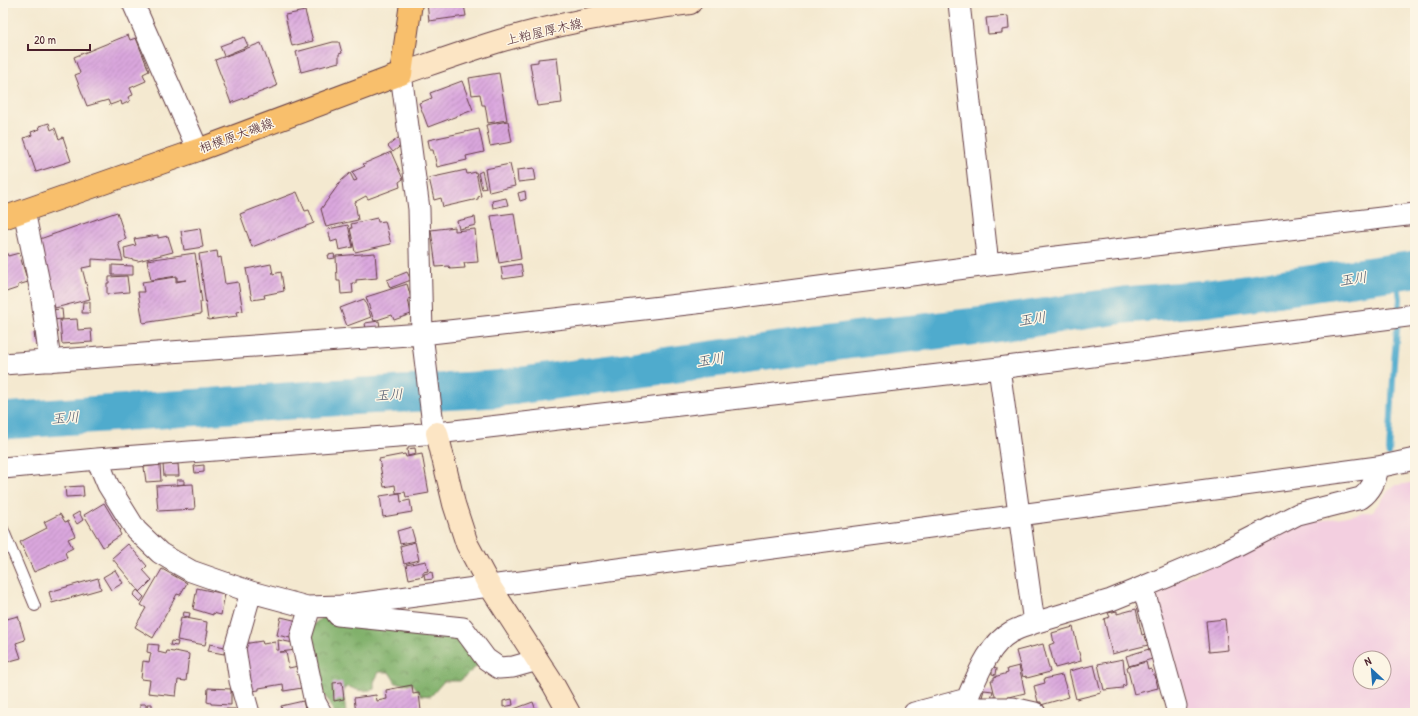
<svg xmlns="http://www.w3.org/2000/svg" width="1418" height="716" font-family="'Patrick Hand','Klee One',sans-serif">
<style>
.built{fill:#f3cfe0;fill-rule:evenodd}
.forest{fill:url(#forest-crowns);stroke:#65684a}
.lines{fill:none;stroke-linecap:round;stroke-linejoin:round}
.stream{stroke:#4fabcd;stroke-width:6}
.river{stroke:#4fabcd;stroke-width:37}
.building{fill:url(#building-hatch)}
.lane-casing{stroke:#643d44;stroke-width:12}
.street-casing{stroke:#643d44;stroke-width:23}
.secondary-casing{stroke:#643d44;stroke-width:24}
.primary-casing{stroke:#643d44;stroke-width:24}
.lane{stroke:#fff;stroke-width:10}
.street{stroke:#fff;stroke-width:21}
.secondary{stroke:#fce5c4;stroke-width:22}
.primary{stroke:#f8bf6c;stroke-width:22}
.labels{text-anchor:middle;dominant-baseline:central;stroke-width:3;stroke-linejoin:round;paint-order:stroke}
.street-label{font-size:13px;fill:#4a1f2b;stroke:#fcf5e5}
.water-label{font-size:14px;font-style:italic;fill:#4c576c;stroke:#fcf5e5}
</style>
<defs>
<pattern id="forest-crowns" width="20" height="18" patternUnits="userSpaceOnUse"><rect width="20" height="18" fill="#80b06a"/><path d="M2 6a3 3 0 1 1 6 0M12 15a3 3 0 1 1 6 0" fill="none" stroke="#6b8f57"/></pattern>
<pattern id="building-hatch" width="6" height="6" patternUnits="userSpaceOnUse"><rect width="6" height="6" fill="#daa7de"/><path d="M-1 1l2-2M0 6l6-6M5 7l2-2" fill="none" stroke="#b387b4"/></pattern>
</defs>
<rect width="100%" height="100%" fill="#fcf5e5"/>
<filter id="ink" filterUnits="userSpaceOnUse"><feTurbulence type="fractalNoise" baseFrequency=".025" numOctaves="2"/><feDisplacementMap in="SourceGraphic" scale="8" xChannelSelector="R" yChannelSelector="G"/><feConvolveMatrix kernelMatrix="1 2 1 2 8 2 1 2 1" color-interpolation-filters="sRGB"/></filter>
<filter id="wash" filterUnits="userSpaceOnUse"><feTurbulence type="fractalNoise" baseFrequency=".012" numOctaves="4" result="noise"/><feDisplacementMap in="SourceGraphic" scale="16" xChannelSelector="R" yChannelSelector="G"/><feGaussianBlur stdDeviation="0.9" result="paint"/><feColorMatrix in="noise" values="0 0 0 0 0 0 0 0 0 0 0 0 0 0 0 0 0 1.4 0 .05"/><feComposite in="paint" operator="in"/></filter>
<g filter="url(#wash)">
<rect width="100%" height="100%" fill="#f4e9d0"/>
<!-- built -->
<path class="built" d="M1415,482V713H1190L1155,591L1300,525L1373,511L1392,486ZM1360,658H1384V682H1360Z"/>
<!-- forest -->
<path class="forest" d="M328,614L434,617L479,657L477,666L460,681H444L431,696L421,695L413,684L396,683L389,672H379L374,682V689C365,692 357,691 348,686L343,690L346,713H333C333,701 322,696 318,686C313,677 311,639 310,627L320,619Z"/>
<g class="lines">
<!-- stream -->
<path class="stream" d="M1389,454L1394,361L1400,299L1396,272"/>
<!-- river -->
<path class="river" d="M3,421L345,397L495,389L853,340L987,325L1125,305L1209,298L1415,269"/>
</g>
<g id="blocks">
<!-- building -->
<path class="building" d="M427,3H461V5H464L466,16L429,21Z
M305,11L313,41L292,46L285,15Z
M1008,16L1009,29L1002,30V33L988,34L986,18Z
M128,35L130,40L136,38L149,71L143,74L146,81L130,88L133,95L128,97L130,101L122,105L121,101L110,105L108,100L87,106L75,75L80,73L74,57Z
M244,37L248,46L224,56L220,46Z
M333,42H339L342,53L339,54V62L301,72L296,52Z
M261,43L277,86L231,103L215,60Z
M557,57L562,103L537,106L530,63L538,62V59Z
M499,73L507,120L488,123L485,105H482L480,94L472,95L469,78Z
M462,81L473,110L428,127L419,103L432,98L430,93Z
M508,121L512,142L490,146L486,125Z
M49,123L51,130L55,128L59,139L63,137L71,161L36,172L24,138L32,135L31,132L40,129L39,126Z
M479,129L484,152L466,156L467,160L437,167L433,150H430L428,140Z
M398,138L403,144L393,152L388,146Z
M391,152L403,179L399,182L400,187L368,199L366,196L355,202L358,220L326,227L321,209L341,181L350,173L354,181L357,180L352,172L365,166L363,164Z
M510,164L515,186L489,192L485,169Z
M534,168L536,180L518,182L517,170Z
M466,170L467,174L476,172L481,196L478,197V199L443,207L441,198L434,200L429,178Z
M482,171L486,188L482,189L478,173Z
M525,191L526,199L520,201L518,193Z
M297,192L305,211L309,210L314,223L252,247L240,214Z
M506,198L508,205L493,208L492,201Z
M117,212L126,239L118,242L123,261L92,259V266L82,268L90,299L55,308L37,240Z
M514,213L521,259L499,263L491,216Z
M475,217L476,225L459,229L457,221Z
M377,218L378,222L385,221L391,244L355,252L350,228H352L351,224Z
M348,225L353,247L339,250L337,240L331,242L328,229Z
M455,227V231L475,229L478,262L464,263L465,268L450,269L449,266L436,267L431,230Z
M200,228L203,247L184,250L181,231Z
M158,235V238L168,236L173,252L138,261L125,258L124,248L136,245L134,239Z
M6,251L8,256L19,253L28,282L18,285V288L3,293V252Z
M217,251L218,258L221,257L225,284L238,282L243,311L236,312L237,316L208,320L199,254Z
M195,253L202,302H200L201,314L143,323L138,292H144L142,282L176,277V282L186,280L177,281V276L151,280L147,260Z
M375,253L377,278L356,280V283H352L353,293L341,294L340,281H337L336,256Z
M334,254L335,258L329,259L328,255Z
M271,264L273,274L281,272L284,291L264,295L265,298L252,300L246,269Z
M521,264L523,276L503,279L501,267Z
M112,265L133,266V275H112Z
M407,272L411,280L390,288L387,280Z
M127,276L129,292L107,294V283H109V277Z
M407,284L411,298L408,299L411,314L394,320L392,315L374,321L366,297Z
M364,299L371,317L347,326L340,308Z
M83,302H90V313H82Z
M62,309L63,319L52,320L51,310Z
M77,319L78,330L91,329L92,342L62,344L60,320Z
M379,321L380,327L366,329L365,323Z
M1411,329H1415V334H1412Z
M42,331L45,345L36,346L34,333Z
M415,448L416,454L408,456L407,449Z
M405,454L406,457L422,454L429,493L406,497L405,492L396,493L395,485L384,487L379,459Z
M178,464L179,476H164L163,465Z
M160,465L161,481L146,482L144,467Z
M204,465V472L195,473L194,466Z
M177,480H184V484L177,485Z
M193,484L195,509L158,511L156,486Z
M83,486L84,496L66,497L65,487Z
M400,493L401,502L410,500L412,512L383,517L380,496Z
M104,503L120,530L119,531L121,535L103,547L84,515Z
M79,512L83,520L77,524L72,516Z
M60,514L65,522L68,521L75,536L68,539L73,548L65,552L67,558L34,572L20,542L47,528L44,522Z
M411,527L415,541L400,544L397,531Z
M415,542L419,560L404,564L400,546Z
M128,544L147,566L143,570L152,580L140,592L112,558Z
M426,561L428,571L423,572V576L409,579L406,565Z
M162,569L187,583L180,595L177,594L153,638L135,627L146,608L141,605Z
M115,570L123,583L111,590L103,577Z
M432,572L433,579L425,580L424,574Z
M98,578L101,589L52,603L49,592Z
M197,588L225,594L221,615L213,613V615L193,609Z
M137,590L144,597L140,602L133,595Z
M1136,609L1142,635L1145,634L1148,645L1112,654L1104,619L1110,617L1108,613L1117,611V614Z
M184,612L190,613L189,617L183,616Z
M18,616L25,640L16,643L21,658L3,663V620Z
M181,617L207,622L206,631H208L205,645L177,640Z
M281,617L298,621L295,639L277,635Z
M1225,619L1228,650L1209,652L1206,621Z
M1073,627L1081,661L1055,668L1049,645L1054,643L1052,633Z
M278,640L294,643L296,650L280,652H286L289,668L298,666L302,688L284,691L283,684L259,688V690L251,691L243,644L262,641L263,644L275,642L276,650H279Z
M171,641L178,642L177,646L170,645Z
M148,644L159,645L158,652L166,654L167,651L174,652L175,651L189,654L186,681L178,680L176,696L148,693L150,680L141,679L143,661L149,662L151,653L147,652Z
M210,644L225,647L224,654L208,651Z
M1043,644L1050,672L1027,678L1026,676L1023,677L1016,651Z
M1149,649L1152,659L1129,666L1126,656Z
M1123,659L1126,685L1122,686L1123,688L1104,690L1098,664Z
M1146,662L1148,670L1151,669L1153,675H1155L1158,688L1134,694L1127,667Z
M1094,665L1101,693L1076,699L1069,671Z
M1019,666L1025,693L996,700L991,680H994V677L1008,673L1007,669Z
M992,667L997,668L996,675L992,674Z
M1062,675L1069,697L1041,705V702H1038L1034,686L1045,683L1044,679Z
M342,682L344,699L334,701L333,683Z
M412,685L413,694L419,693L421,711H415V713H356L354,698L376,695L377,701L387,699L386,690Z
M208,688L231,689V705L211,704V703L207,702Z
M984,690L993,691L991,699L982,697Z
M512,699L513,705L503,707V701Z
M303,701L306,713H283L281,706Z
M533,702L537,713H516L514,709Z
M140,704H146V710H140Z
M147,704H152V709L148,710Z
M223,709H235V713H216V710L223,711Z"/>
</g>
</g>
<g filter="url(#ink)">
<use href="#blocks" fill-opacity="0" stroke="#643d44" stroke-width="1"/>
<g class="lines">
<defs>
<path id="lane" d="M3,529L35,606"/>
<path id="street" d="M133,3L198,150
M959,3L988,265
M401,74L419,209L422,334L434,433
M24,211L41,292L50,361
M3,364L422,334L696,303L988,265L1415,214
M999,368L1034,623C1026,626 1018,628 1011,632C988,645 977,677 967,699L975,708H1013L1035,713
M97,459L108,485L136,530L160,553L175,562L191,571L251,592L307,607L341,606L1378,467L1415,459
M3,468L97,459L437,433L999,368L1415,315
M1143,587L1176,706
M310,607L301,637L315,702L321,713
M336,612L338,615L463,628L486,659L499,668L513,667L538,660
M1034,623L1111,600L1143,587L1216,556L1298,514L1361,498C1371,491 1376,480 1378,467
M249,713L240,681L235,648L251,592
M914,713L967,699"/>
<path id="secondary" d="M401,74C433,63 464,52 496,42C559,23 625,11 690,3
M437,433L454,504L467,544L489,585L553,684L569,713"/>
<path id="primary" d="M3,218L198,150L401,74L411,3"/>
</defs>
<!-- lane casing -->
<use href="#lane" class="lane-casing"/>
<!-- street casing -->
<use href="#street" class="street-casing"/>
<!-- secondary casing -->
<use href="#secondary" class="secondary-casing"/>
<!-- primary casing -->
<use href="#primary" class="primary-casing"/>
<!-- lane -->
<use href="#lane" class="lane"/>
<!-- street -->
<use href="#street" class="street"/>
<!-- secondary -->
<use href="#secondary" class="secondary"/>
<!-- primary -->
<use href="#primary" class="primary"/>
</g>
</g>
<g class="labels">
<!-- street labels -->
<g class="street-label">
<text transform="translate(544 31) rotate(-13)">上粕屋厚木線</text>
<text transform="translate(236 135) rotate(-20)">相模原大磯線</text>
</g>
<!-- water labels -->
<g class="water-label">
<text transform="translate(1353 278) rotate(-8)">玉川</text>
<text transform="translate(1032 318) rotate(-8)">玉川</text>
<text transform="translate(710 359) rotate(-8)">玉川</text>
<text transform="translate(389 394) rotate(-3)">玉川</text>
<text transform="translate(65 417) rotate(-4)">玉川</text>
</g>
</g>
<!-- margin -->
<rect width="1418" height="716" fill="none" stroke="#fcf5e5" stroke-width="16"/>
<!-- north arrow -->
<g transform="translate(1372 670) rotate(334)"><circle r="19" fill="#fcf5e5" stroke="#b59f9b"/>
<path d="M0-3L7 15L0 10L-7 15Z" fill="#1f6fb2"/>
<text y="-6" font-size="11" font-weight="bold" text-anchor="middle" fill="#4a1f2b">N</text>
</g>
<!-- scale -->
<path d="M28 44v6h62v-6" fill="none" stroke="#4a1f2b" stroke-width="2"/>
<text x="34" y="44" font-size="12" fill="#4a1f2b" stroke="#fcf5e5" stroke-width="3" paint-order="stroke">20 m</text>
</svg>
